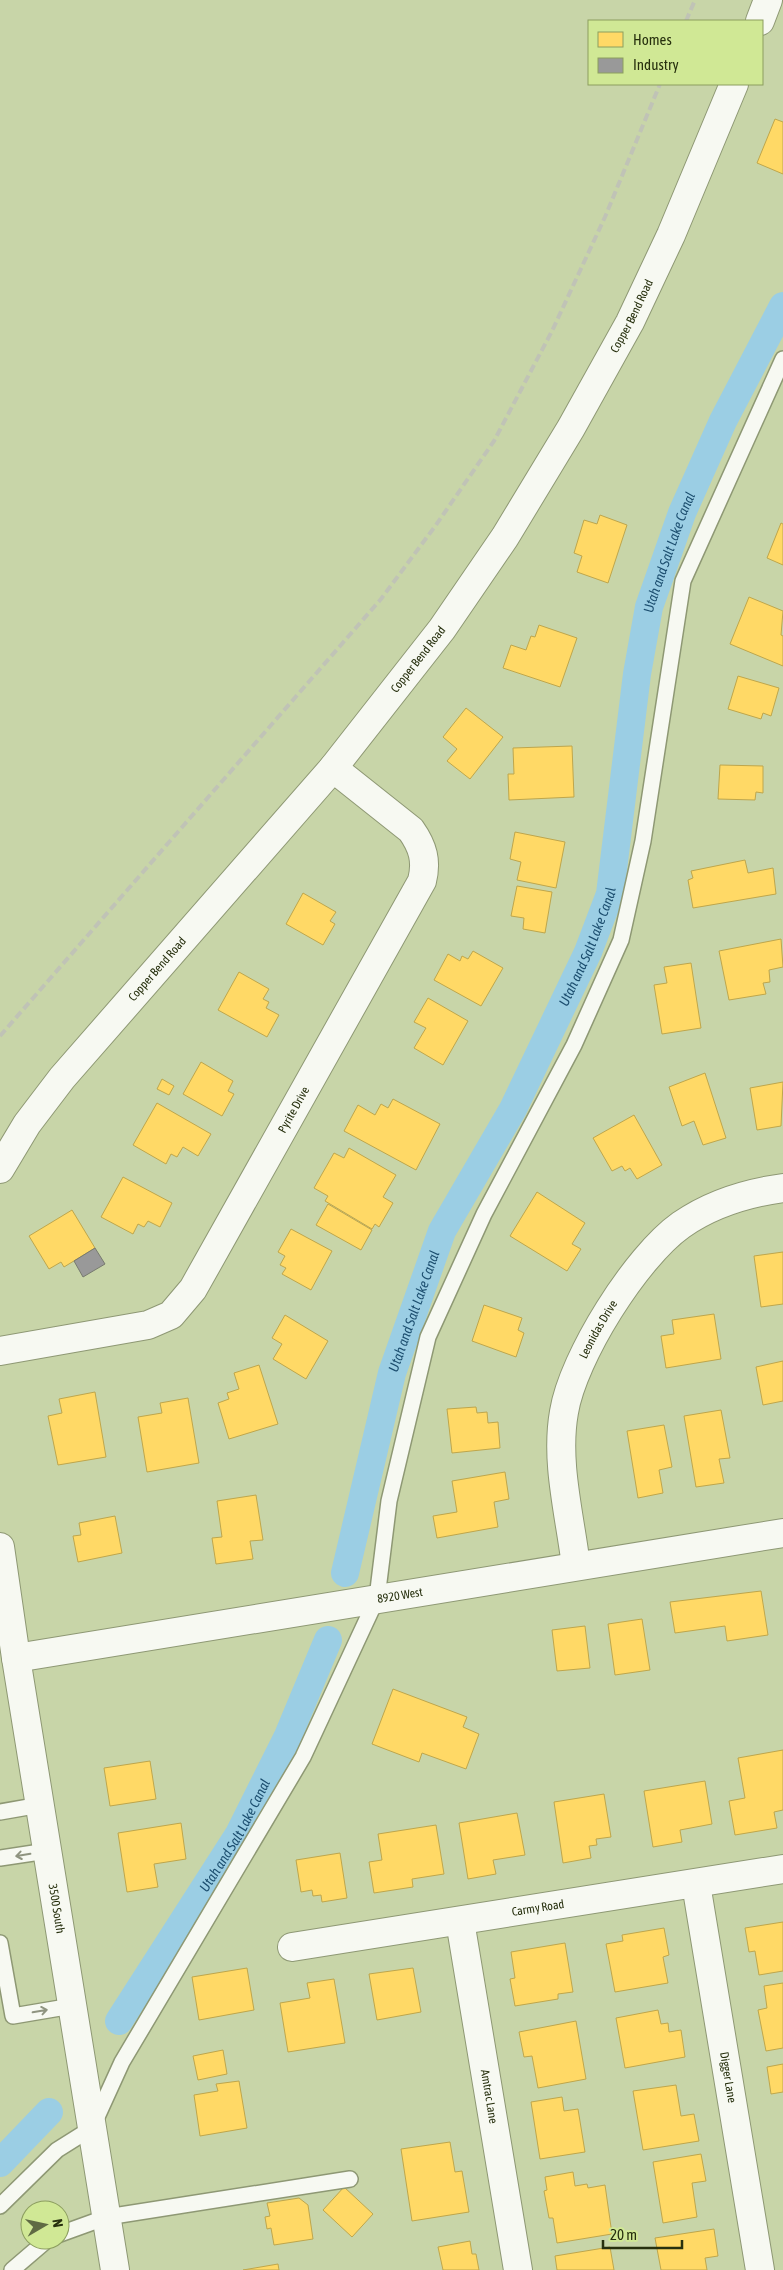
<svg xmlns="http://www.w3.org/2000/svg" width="783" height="2270" font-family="'Asap Condensed',sans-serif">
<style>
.homes{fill:#ffd966;stroke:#bea64c}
.industry{fill:#999;stroke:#777a6f}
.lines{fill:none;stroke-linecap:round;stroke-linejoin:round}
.canal{stroke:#9bcee4;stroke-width:28}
.service-casing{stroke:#8e9874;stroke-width:18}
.minor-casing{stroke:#8e9874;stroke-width:30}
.tertiary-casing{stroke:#8e9874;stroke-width:30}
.service{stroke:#f7f9f2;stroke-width:15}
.minor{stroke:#f7f9f2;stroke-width:28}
.tertiary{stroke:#f7f9f2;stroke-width:28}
.rail{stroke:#c0c3b6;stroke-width:4;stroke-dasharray:8 4;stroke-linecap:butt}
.oneway{stroke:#8f9480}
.labels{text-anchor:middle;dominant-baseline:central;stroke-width:5;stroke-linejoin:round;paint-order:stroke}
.street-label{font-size:12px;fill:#27300e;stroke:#d0e895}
.water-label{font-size:14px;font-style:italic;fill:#1c4e6f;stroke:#d0e895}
</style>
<rect width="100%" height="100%" fill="#c8d5a8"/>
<!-- homes -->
<path class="homes" d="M775,119L783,122V174L757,163Z
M600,515L627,525L608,583L577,572L582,556L574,553L584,520L597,524Z
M781,523L783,524V565L767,558Z
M749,597L783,611L781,635L783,636V666L730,644Z
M539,625L577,638L560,687L503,668L511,645L526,650L531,636L535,637Z
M738,676L779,688L771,716L763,713L761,719L728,709Z
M466,708L503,737L470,779L447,761L457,749L443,737Z
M572,746L574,797L509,800L508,774H514L513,748Z
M720,765L763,766V793L756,792L755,800L718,799Z
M515,832L565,842L556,888L517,880L521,862L510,859Z
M745,860L748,873L773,868L776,894L693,908L688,880L693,878L691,871Z
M517,886L552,892L545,933L523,929L524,918L511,916Z
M303,893L336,912L330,921L335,924L323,945L286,924Z
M781,939L783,967L769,970L770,982L763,983L766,994L729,1000L719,951Z
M473,951L503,968L481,1006L434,980L448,954L460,961L462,956L468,959Z
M691,963L701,1028L662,1034L654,985L667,983L664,967Z
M239,972L269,989L263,999L269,1002L266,1008L279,1015L267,1037L218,1010Z
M428,998L468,1021L443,1065L414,1048L426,1028L414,1022Z
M201,1062L233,1081L228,1091L234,1094L222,1116L183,1094Z
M705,1073L726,1138L703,1145L694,1121L682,1126L669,1087Z
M162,1079L174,1086L169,1095L157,1089Z
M783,1082L781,1126L757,1130L750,1088Z
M393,1099L440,1124L416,1170L344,1131L358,1105L375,1115L381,1104L388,1108Z
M157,1103L211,1134L198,1156L183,1147L177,1157L171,1154L166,1164L133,1145Z
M634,1115L662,1165L637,1179L630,1168L625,1171L622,1166L612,1171L593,1138Z
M349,1148L396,1175L383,1197L393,1203L379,1227L375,1224L372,1229L325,1201L328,1196L314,1188L334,1153L344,1158Z
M123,1177L172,1203L160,1227L148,1221L144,1227L138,1224L133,1234L101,1217Z
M537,1192L585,1223L572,1244L581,1249L567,1271L510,1236Z
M328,1204L372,1230L361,1250L316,1225Z
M72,1210L95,1248L64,1267L61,1262L49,1269L29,1236Z
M291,1229L332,1251L311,1290L282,1274L286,1268L280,1265L285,1256L278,1252Z
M783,1252V1304L761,1307L754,1256Z
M484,1305L522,1318L518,1330L524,1333L516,1357L472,1341Z
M714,1314L721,1359L666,1368L661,1336L674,1334L672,1320Z
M285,1315L328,1341L306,1379L273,1359L282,1344L272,1338Z
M783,1361V1401L763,1405L756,1367Z
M259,1365L278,1424L229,1439L218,1403L229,1399L227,1393L239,1389L234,1373Z
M95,1392L106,1457L58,1465L48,1416L62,1413L59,1399Z
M188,1398L199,1463L147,1472L138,1417L162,1413L160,1403Z
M476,1407L477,1413L487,1412L488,1423L498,1422L500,1448L452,1453L447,1409Z
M721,1410L730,1458L719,1459L724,1483L696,1487L684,1416Z
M664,1425L672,1467L659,1470L663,1493L638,1498L627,1431Z
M505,1472L509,1499L494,1502L498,1527L437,1538L433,1516L457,1512L452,1481Z
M256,1495L263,1540L250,1541L253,1559L216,1564L212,1538L222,1537L217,1501Z
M115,1516L122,1553L78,1562L73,1536L81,1535L79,1523Z
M761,1591L768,1635L727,1641L725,1626L675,1633L670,1602Z
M642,1619L650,1670L615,1675L608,1624Z
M585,1626L590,1668L557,1671L552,1630Z
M393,1689L467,1717L463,1727L479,1734L466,1769L422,1753L419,1762L372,1744Z
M783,1750V1810L774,1812L777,1828L735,1835L729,1801L745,1798L738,1758Z
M150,1761L156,1799L110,1806L104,1768Z
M705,1781L712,1824L680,1830L682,1842L653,1847L644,1791Z
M604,1794L611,1837L596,1839L597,1845L589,1846L591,1858L563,1863L554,1802Z
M517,1813L525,1855L493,1860L496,1874L468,1879L459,1823Z
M181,1823L186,1859L154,1864L158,1887L127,1892L118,1833Z
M436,1825L444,1874L412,1879L413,1887L374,1893L369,1862L382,1860L378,1834Z
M340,1853L347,1898L322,1902L321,1895L313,1896L312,1890L301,1892L296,1860Z
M783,1922V1971L759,1975L755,1951L749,1952L745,1928Z
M664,1928L669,1955L663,1957L668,1983L615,1992L606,1944L623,1941L622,1935Z
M565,1943L573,1992L558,1994V1999L515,2006L510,1979L515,1978L511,1952Z
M247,1968L254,2010L199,2020L192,1977Z
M413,1968L421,2012L377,2020L369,1974Z
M334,1979L345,2043L288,2052L280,2003L310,1998L307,1983Z
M783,1983V2048L766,2051L758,2010L767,2008L764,1986Z
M658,2010L661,2024L668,2023L669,2032L681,2030L685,2057L625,2068L616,2018Z
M576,2021L586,2079L538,2088L532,2056L524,2057L519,2032Z
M223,2050L227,2074L198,2080L193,2056Z
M783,2064V2092L771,2094L767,2067Z
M239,2081L247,2128L200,2136L194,2095L218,2091L216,2084Z
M676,2085L681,2116L694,2114L699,2141L643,2150L633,2091Z
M562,2097L564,2111L578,2109L585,2152L540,2159L531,2102Z
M450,2142L455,2172L462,2171L469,2212L412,2221L401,2149Z
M701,2154L706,2181L692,2183L697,2217L663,2223L653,2162Z
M573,2172L575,2186L587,2184L588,2188L605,2185L612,2234L557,2243L553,2218H549L544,2191L547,2190L545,2177Z
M344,2187L373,2214L352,2237L323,2210Z
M299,2198L308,2205L313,2239L274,2245L271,2228L267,2229L265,2217L270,2216L267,2203Z
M714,2229L718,2256L705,2258L707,2270H661L655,2238Z
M470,2241L472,2254H476L479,2270H443L438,2247Z
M610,2247L614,2270H557L555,2256Z
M278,2264L279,2270H243Z"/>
<!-- industry -->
<path class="industry" d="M95,1248L105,1264L83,1277L74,1261Z"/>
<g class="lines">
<!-- canal -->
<g class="canal">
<path id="s1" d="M345,1573L392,1373L442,1231L513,1109L588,952L610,894L637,674L649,607L682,513L723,421L783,306"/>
<path id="s2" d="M119,2021L239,1834L288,1736L328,1640"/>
<path d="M0,2163L49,2112"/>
</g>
<defs>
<path id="service" d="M0,1812L40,1805
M0,1858L47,1851
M0,1943L13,2016L72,2006
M0,2206L57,2150L92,2128L122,2062L303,1757L377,1598L389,1501L428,1337L484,1214L574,1045L621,940L643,841L683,581L783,359
M60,2234L107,2217L350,2179
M12,2270L47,2240"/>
<g id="minor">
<path id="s3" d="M0,1351L148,1325L171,1315L193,1289L422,881C427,861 423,847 411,830L333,768"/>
<path id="s4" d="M576,1566C570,1516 555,1462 564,1412C573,1357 636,1257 681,1225C711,1204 747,1193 783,1188"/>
<path id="s5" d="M16,1658L783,1533"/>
<path id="s6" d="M696,1884L760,2270"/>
<path id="s7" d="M460,1921L518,2270"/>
<path id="s8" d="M292,1947L783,1869"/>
</g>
<g id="tertiary">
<path d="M760,21L768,0"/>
<path id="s9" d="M0,1169L27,1124L62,1078L333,768L442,629L505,537L571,428L630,322L671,235L734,84"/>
<path id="s10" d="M0,1547L16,1658L115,2270"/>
</g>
</defs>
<!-- service casing -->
<use href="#service" class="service-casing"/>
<!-- minor casing -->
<use href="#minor" class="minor-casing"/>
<!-- tertiary casing -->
<use href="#tertiary" class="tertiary-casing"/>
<!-- service -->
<use href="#service" class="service"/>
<!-- minor -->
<use href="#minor" class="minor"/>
<!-- tertiary -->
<use href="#tertiary" class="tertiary"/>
<!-- rail -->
<path class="rail" d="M686,21L695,0
M0,1036L381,599L436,525L494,441L552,331L605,217L660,84"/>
</g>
<!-- one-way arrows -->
<defs><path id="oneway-shaft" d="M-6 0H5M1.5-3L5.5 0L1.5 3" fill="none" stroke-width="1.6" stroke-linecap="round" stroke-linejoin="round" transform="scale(1.25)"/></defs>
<g class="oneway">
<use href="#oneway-shaft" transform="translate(23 1855) rotate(171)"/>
<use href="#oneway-shaft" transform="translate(40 2011) rotate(-10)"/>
</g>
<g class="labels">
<!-- street labels -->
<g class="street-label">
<text stroke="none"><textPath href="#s9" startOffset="1065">Copper Bend Road</textPath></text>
<text stroke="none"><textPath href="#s9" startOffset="660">Copper Bend Road</textPath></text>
<text stroke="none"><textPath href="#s9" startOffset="255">Copper Bend Road</textPath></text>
<text stroke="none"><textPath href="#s3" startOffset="415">Pyrite Drive</textPath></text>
<text stroke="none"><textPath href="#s4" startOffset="245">Leonidas Drive</textPath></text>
<text stroke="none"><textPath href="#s5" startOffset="389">8920 West</textPath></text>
<text stroke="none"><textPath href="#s10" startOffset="366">3500 South</textPath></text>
<text stroke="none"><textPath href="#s8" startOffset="249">Carmy Road</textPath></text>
<text stroke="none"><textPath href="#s6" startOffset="196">Digger Lane</textPath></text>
<text stroke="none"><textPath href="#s7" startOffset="178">Amtrac Lane</textPath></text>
</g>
<!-- water labels -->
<g class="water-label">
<text stroke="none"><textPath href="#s1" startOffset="1081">Utah and Salt Lake Canal</textPath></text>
<text stroke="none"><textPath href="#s1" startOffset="676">Utah and Salt Lake Canal</textPath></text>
<text stroke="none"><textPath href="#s1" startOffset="271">Utah and Salt Lake Canal</textPath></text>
<text stroke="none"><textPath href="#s2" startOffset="219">Utah and Salt Lake Canal</textPath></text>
</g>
</g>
<!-- legend -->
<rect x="588" y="20" width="175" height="65" fill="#d0e895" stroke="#8c9e5f"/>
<rect x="598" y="32" width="25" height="15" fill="#ffd966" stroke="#8c9e5f"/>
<text x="633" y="45" font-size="15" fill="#27300e">Homes</text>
<rect x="598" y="58" width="25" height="15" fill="#999999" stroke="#8c9e5f"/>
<text x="633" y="70" font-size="15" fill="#27300e">Industry</text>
<!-- north arrow -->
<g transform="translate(45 2225) rotate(81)"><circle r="24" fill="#d0e895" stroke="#8c9e5f"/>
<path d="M0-4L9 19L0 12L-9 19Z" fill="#5f6a44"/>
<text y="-8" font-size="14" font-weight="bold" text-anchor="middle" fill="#27300e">N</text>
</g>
<!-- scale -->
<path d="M603 2240v8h79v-8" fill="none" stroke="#27300e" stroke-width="2.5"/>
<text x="610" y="2240" font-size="15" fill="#27300e" stroke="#d0e895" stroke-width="4" paint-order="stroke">20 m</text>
</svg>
